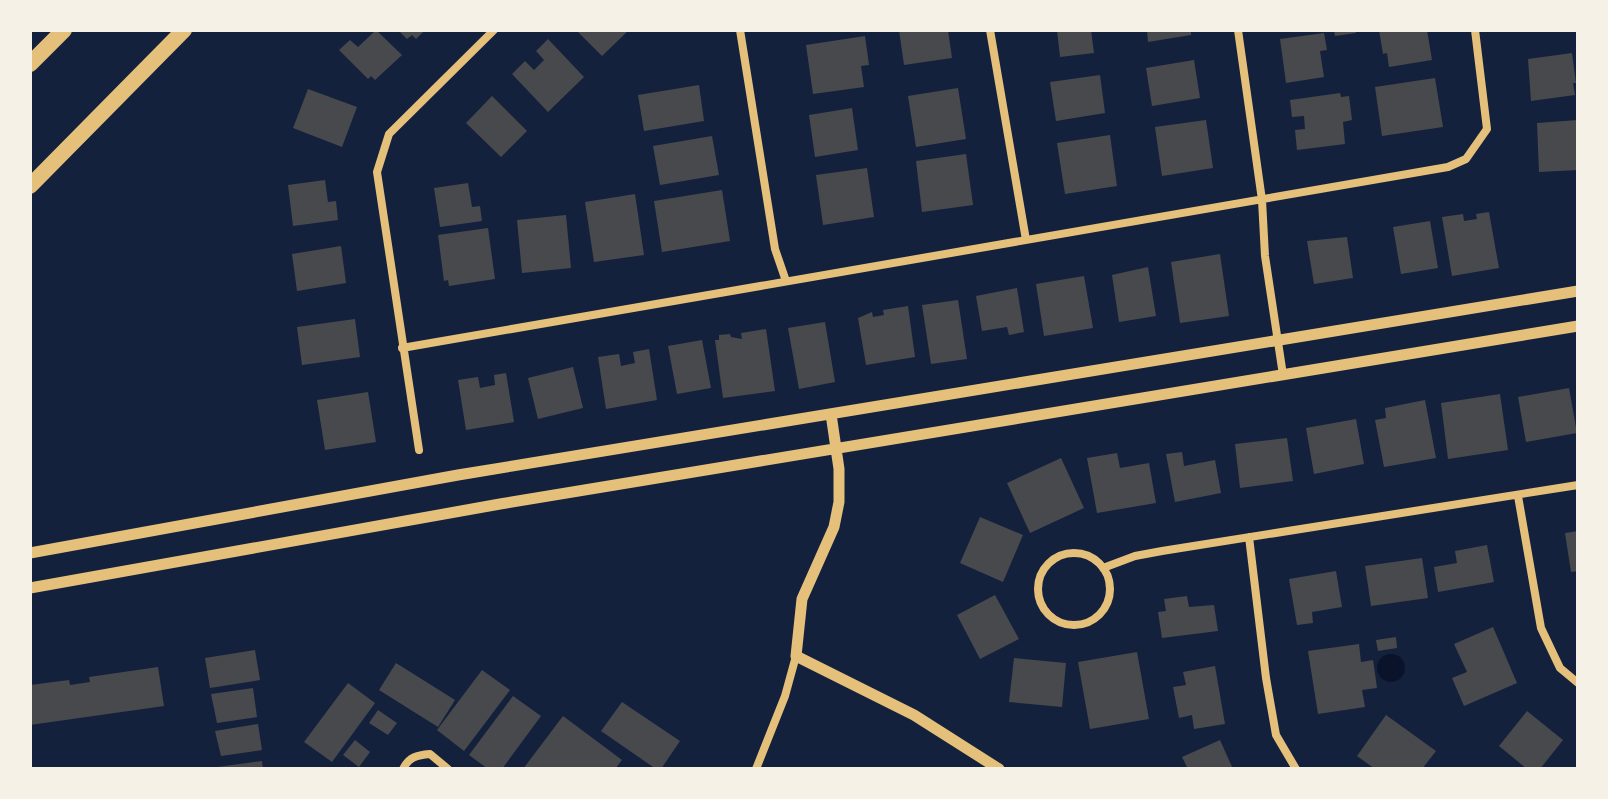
<svg xmlns="http://www.w3.org/2000/svg" width="1608" height="799" font-family="'Work Sans',sans-serif">
<style>
.water{fill:#0b132b}
.building{fill:#48494c}
.lines{fill:none;stroke-linecap:round;stroke-linejoin:round}
.minor{stroke:#e5c07b;stroke-width:8}
.tertiary{stroke:#e5c07b;stroke-width:11}
.motorway{stroke:#e5c07b;stroke-width:16}
</style>
<rect width="100%" height="100%" fill="#14213d"/>
<!-- water -->
<path class="water" d="M1377 668a14 14 0 1 1 28 0a14 14 0 1 1-28 0Z"/>
<!-- building -->
<path class="building" d="M376,30L402,55L375,80L371,76L368,79L339,50L350,40L358,47Z
M398,30H425L416,39L412,35L407,39Z
M576,30H629L602,56Z
M899,30H948L952,58L904,65Z
M1057,30H1091L1094,53L1060,57Z
M1147,30H1191V35L1148,42Z
M1334,30H1355L1356,33L1335,36Z
M1379,30H1427L1432,60L1389,67L1387,53L1383,54Z
M1324,33L1327,50L1320,51L1324,77L1286,83L1280,39Z
M865,36L869,65L861,66L864,87L813,94L806,45Z
M548,39L584,77L548,112L512,74L525,61L534,70L544,60L536,51Z
M1572,53L1576,83H1573L1575,95L1531,101L1528,59Z
M1194,60L1200,98L1152,106L1146,68Z
M1100,75L1105,113L1056,121L1050,82Z
M1435,78L1443,127L1382,136L1375,87Z
M699,85L704,121L644,131L638,95Z
M958,88L966,139L916,147L908,96Z
M308,89L357,107L342,147L293,128Z
M1340,93L1341,97L1349,96L1352,120L1343,122L1345,144L1297,150L1295,130L1305,129L1304,116L1292,117L1290,100Z
M492,96L527,131L501,157L466,123Z
M852,108L858,150L815,157L809,115Z
M1206,120L1213,168L1162,176L1155,127Z
M1578,120V170L1539,172L1537,123Z
M1110,135L1117,186L1065,194L1057,143Z
M712,136L719,175L660,185L653,146Z
M966,154L973,205L922,212L916,161Z
M867,168L874,217L823,225L816,175Z
M325,180L328,202L336,201L338,220L293,226L288,185Z
M468,183L472,207L480,206L482,221L440,227L434,188Z
M722,190L730,241L662,252L654,201Z
M635,194L644,255L594,262L585,202Z
M1489,212L1499,268L1452,276L1442,217L1463,214L1464,221L1477,219L1476,214Z
M566,215L571,268L522,273L517,220Z
M1430,221L1438,268L1401,274L1393,227Z
M488,228L495,279L449,286L448,280L444,281L438,235Z
M1347,237L1353,278L1314,284L1307,241Z
M341,246L346,283L297,291L292,254Z
M1220,254L1229,316L1180,323L1171,262Z
M1148,267L1156,316L1119,322L1112,275Z
M1084,276L1093,328L1044,336L1036,284Z
M1017,288L1024,332L1009,335L1007,327L982,331L976,296Z
M958,300L967,359L931,364L922,305Z
M908,306L915,357L866,365L858,318L872,312L873,317L884,315L883,310Z
M355,319L360,357L302,365L297,327Z
M825,322L835,382L799,389L788,328Z
M766,329L775,391L723,398L715,340H719V335L730,334L731,337L742,339L741,333Z
M702,340L711,388L677,394L668,346Z
M649,349L657,400L606,409L598,357L619,354L621,366L635,363L633,352Z
M573,367L583,408L538,419L528,378Z
M506,373L514,422L466,430L458,380L478,377L480,388L495,385L494,375Z
M1569,388L1577,433L1526,442L1518,397Z
M368,392L376,442L325,450L317,400Z
M1500,394L1508,450L1448,459L1441,403Z
M1425,400L1436,458L1384,467L1375,420L1386,418L1385,408Z
M1356,419L1364,464L1314,474L1306,428Z
M1287,438L1293,481L1240,488L1235,444Z
M1182,452L1184,466L1215,460L1221,493L1175,502L1166,454Z
M1117,453L1120,468L1149,463L1156,503L1097,513L1087,458Z
M1061,458L1084,508L1030,533L1007,483Z
M980,517L1023,535L1003,582L960,563Z
M1578,531V571L1571,572L1565,533Z
M1487,545L1494,582L1438,592L1434,567L1457,563L1455,551Z
M1422,558L1428,598L1371,606L1365,566Z
M1336,571L1342,607L1312,612L1313,623L1297,625L1289,579Z
M995,595L1019,639L980,659L957,615Z
M1187,596L1189,607L1214,605L1218,631L1162,638L1158,612L1166,611L1164,599Z
M1493,627L1517,683L1464,706L1452,678L1467,672L1454,644Z
M1396,637L1397,648L1378,651L1376,640Z
M1359,644L1361,662L1373,660L1377,688L1362,690L1365,707L1318,714L1308,651Z
M255,650L260,680L210,688L205,658Z
M1137,652L1149,719L1090,729L1078,662Z
M1014,658L1066,663L1062,707L1009,702Z
M396,663L455,700L438,727L379,690Z
M1215,666L1225,724L1194,729L1192,715L1179,718L1173,687L1186,685L1183,672Z
M158,667L164,706L30,725V685L69,680L70,685L90,682L89,677Z
M482,670L510,690L464,751L437,730Z
M348,683L375,703L332,762L304,742Z
M253,688L257,717L217,723L211,694Z
M513,696L541,716L502,769H488L469,755Z
M622,702L680,741L661,769H656L601,731Z
M378,710L397,723L388,735L369,723Z
M1527,711L1563,740L1540,769H1527L1499,746Z
M1386,715L1436,751L1422,769H1375L1357,756Z
M563,716L622,760L615,769H523Z
M258,724L262,750L221,756L215,731Z
M355,740L370,752L359,767L343,755Z
M1220,740L1233,769H1188L1182,757Z
M262,761L263,769H217V767Z"/>
<g class="lines">
<!-- minor -->
<path class="minor" d="M740,30L775,249L786,281
M990,30L1026,240
M1238,30L1262,200L1265,256L1283,375
M402,348L1448,167L1466,159L1487,129L1475,30
M419,450L377,172L389,134L494,30
M1518,496L1541,628L1560,668L1578,683
M1249,537L1266,678L1276,735L1296,769
M1038 589a36 36 0 1 1 72 0a36 36 0 1 1-72 0Z
M1103,568L1135,556L1162,551L1578,485
M403,769C409,757 417,755 430,754L448,769
M756,769L785,696L796,656"/>
<!-- tertiary -->
<path class="tertiary" d="M831,414L839,469V502L834,527L802,599L796,656L914,715L999,769
M30,553L458,475L1578,291
M30,588L500,504L1578,326"/>
<!-- motorway -->
<path class="motorway" d="M30,64L64,30
M30,186L184,30"/>
</g>
<!-- border -->
<rect width="1608" height="799" fill="none" stroke="#f6f1e7" stroke-width="64"/>
</svg>
